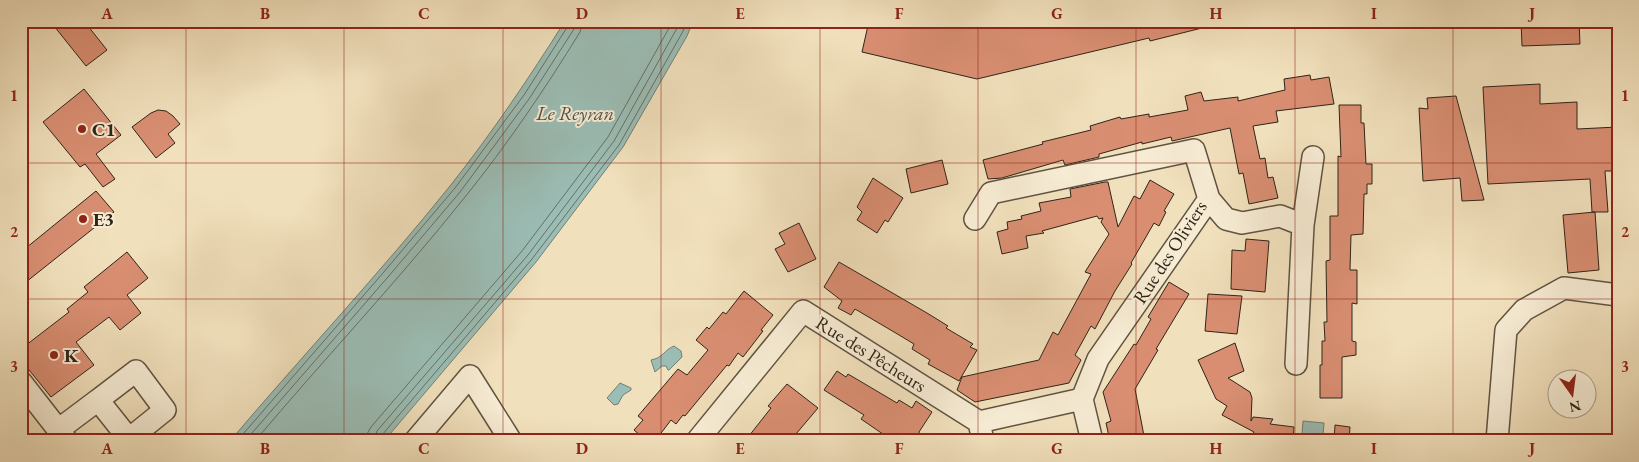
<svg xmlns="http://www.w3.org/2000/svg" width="1639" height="462" font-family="'EB Garamond',serif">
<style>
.water{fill:#9bbdb5;stroke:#708076}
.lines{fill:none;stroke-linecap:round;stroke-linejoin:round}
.shore{stroke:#657066;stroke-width:1}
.building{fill:#d98e72;stroke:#2f2418}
.minor-casing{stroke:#605341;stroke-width:24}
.minor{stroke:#f6ebd3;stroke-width:21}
.grid{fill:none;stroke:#8f2418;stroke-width:1;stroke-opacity:0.55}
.poi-dot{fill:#8f2418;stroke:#f6ebd3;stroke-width:2}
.labels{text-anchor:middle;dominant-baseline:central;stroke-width:4;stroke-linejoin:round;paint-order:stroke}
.poi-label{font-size:19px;font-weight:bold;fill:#2f2418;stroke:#f6ebd3;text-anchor:start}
.street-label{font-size:19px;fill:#2f2418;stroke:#f6ebd3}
.water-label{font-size:20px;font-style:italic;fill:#4f5247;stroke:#f6ebd3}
.neatline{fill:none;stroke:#8f2418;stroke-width:2}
.grid-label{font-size:16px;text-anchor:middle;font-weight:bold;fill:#8f2418}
</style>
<rect width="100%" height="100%" fill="#f1e0bc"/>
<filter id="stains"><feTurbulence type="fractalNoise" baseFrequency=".004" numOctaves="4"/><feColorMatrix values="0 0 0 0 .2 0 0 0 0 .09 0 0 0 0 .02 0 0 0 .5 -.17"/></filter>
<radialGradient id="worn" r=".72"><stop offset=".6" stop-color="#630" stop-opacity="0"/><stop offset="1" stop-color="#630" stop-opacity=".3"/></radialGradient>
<!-- water -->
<path class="water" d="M565,21H693L687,36L623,147L536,262L384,441H230C303,355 380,273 450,186C492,133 529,78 565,21Z
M674,346L681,351L682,357L669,370H668L666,366H662L655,372L651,360C663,358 664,350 674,346Z
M620,383L631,388V390L623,395L618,404L614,405L607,398Z
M1303,421L1324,423L1323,435L1302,434Z"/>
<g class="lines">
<!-- shore -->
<path class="shore" d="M237,441L383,273L455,188L524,95L568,26L569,21
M245,441L388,277L460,192L529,99L574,29L575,21
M255,441C324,359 398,281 465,197C507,145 545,89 580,32L583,21
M367,441V434L371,427L522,251L608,137L673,21
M374,441L377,431L528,255L614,141L681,21
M381,441L382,435L532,259L619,145L682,33L688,21"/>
</g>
<!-- building -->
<path class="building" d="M50,21H84L107,50L86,66Z
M869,21H1206V27L1150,41L1149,38L977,79L862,52Z
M1521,21H1579L1580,44L1522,46Z
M1310,75L1311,80L1329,77L1334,104L1276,111L1278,122L1253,126L1260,159L1265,158L1268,178L1273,177L1278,198L1249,204L1243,173L1239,174L1230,128L1172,141L1171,137L1142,144V142L1099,154V157L1065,165L1063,160L1002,178L988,179L983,160L1043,144L1042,142L1091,130L1090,126L1120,117L1121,119L1149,114V117L1188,110L1185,96L1201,92L1204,101L1238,97V101L1285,90L1284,79Z
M1540,84V104L1577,102V129L1618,127V171H1605L1608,212H1592L1590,179L1488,184L1483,87Z
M84,89L121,135L96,154L115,179L103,187L85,164L80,167L43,122Z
M1456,96L1484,200L1462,201L1460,178L1423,181L1419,108L1428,109L1427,98Z
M1339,105H1361V123H1364L1366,164H1372V184H1367V194H1364L1363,234L1351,235L1350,270H1357V304L1352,303V341L1356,342V355L1342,357V398H1320V365H1322V341H1325L1324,322H1327L1326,261L1330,260V216H1338V156L1341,157Z
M158,110L166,111L173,116L180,124L168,134L175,143L156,158L132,127L151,113Z
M942,160L948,184L911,193L906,169Z
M873,178L903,198L888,222L885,220L877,233L857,220L862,212L857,207Z
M1150,180L1174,194L1164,211L1166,212L1159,226L1154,223L1131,263L1132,264L1115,291L1095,329L1091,326L1075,355L1081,360L1069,383L975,402L957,390L962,377L1039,360L1053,332L1058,335L1091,274L1085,272L1109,234L1101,222L1103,218L1099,219L1097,216L1042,231L1044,233L1026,236L1028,248L1002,254L997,232L1008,229L1007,222L1022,219L1021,216L1041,211L1039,203L1071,197L1070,189L1105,182H1108L1118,227L1134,196L1140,199Z
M96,191L114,212L21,286V252Z
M1595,212L1599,270L1568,273L1563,215Z
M799,223L816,259L788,272L775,249L785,244L779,233Z
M1246,239L1269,241L1265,292L1231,289L1232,250L1245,251Z
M127,252L148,278L127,295L141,313L120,330L109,317L76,342L94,365L51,397L21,360V349L69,312L67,309L88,292L84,287Z
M839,262L927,313L948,326L946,328L973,344L970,347L977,350L959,381L928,364L930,360L912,349L914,344L894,332L855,309L851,315L838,308L842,301L824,287Z
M1169,282L1189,294L1156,349L1158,350L1135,389L1145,441H1110L1106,423L1111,421L1103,392L1134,344L1136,345L1151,319L1148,317Z
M744,291L773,315L761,330L763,331L743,357L738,353L729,366L727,365L685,416L683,415L676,424L671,420L655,441H647L634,430L643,420L638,416L678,369L687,375L708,350L696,340L707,327L709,329L723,312L726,314Z
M1208,294L1242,296L1237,334L1205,331Z
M1235,343L1244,371L1228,378L1250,392L1252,398L1251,421L1253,417L1273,419L1270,424L1294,427L1293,441H1249L1254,432L1222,415L1227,406L1216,399L1198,360Z
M837,371L846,377L848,374L897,403L899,400L912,408L916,401L932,412L919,432L921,441H893L861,419L864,415L824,390Z
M787,384L818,408L790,441H745L771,408L768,406Z
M1335,425L1350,427L1349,441H1334Z"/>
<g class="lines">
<defs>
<path id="minor" d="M1209,199L1226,219L1242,223L1280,216L1303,225L1296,364
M975,219L991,193L1194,150L1209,199L1098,359L1082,399
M1303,225L1313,157
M21,382L67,441
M58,430L98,400L129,439L165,410L136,371L98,400
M415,441L470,376L511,441
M697,441L803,311L979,422
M983,441L979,422L1082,399L1092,441
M1497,441L1506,330L1524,310L1564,288L1618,295"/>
</defs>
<!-- minor casing -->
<use href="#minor" class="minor-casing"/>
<!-- minor -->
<use href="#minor" class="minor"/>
</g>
<!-- grid -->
<path class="grid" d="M186,21V441M344,21V441M503,21V441M661,21V441M820,21V441M978,21V441M1136,21V441M1295,21V441M1453,21V441M21,163H1618M21,299H1618"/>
<!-- markers -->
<g class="poi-dot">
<circle cx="82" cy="129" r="5"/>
<circle cx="83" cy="219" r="5"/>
<circle cx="54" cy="355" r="5"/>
</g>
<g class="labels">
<!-- poi labels -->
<g class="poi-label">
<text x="92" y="129">C1</text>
<text x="93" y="219">E3</text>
<text x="64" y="355">K</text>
</g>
<!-- street labels -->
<g class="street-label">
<text transform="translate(1170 252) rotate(-57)">Rue des Oliviers</text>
<text transform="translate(871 354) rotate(32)">Rue des Pêcheurs</text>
</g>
<!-- water labels -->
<g class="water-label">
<text x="575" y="113">Le Reyran</text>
</g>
</g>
<!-- margin -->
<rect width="1639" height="462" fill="none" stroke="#f1e0bc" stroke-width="55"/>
<!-- north arrow -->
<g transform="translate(1572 394) rotate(166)"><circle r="24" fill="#f6ebd3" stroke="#a69b88"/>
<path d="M0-4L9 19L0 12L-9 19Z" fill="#8f2418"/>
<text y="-8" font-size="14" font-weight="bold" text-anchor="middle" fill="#2f2418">N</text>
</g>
<rect x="28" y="28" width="1584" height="406" class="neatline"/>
<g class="grid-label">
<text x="107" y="19">A</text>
<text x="265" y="19">B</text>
<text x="424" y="19">C</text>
<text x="582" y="19">D</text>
<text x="740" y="19">E</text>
<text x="899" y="19">F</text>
<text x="1057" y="19">G</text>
<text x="1216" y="19">H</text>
<text x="1374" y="19">I</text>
<text x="1532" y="19">J</text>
<text x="14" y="101">1</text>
<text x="1625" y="101">1</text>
<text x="14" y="237">2</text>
<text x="1625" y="237">2</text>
<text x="14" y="372">3</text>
<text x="1625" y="372">3</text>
<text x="107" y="454">A</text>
<text x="265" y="454">B</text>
<text x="424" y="454">C</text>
<text x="582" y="454">D</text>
<text x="740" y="454">E</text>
<text x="899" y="454">F</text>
<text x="1057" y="454">G</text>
<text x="1216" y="454">H</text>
<text x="1374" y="454">I</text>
<text x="1532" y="454">J</text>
</g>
<rect width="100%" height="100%" filter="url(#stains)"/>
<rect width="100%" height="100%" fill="url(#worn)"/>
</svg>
